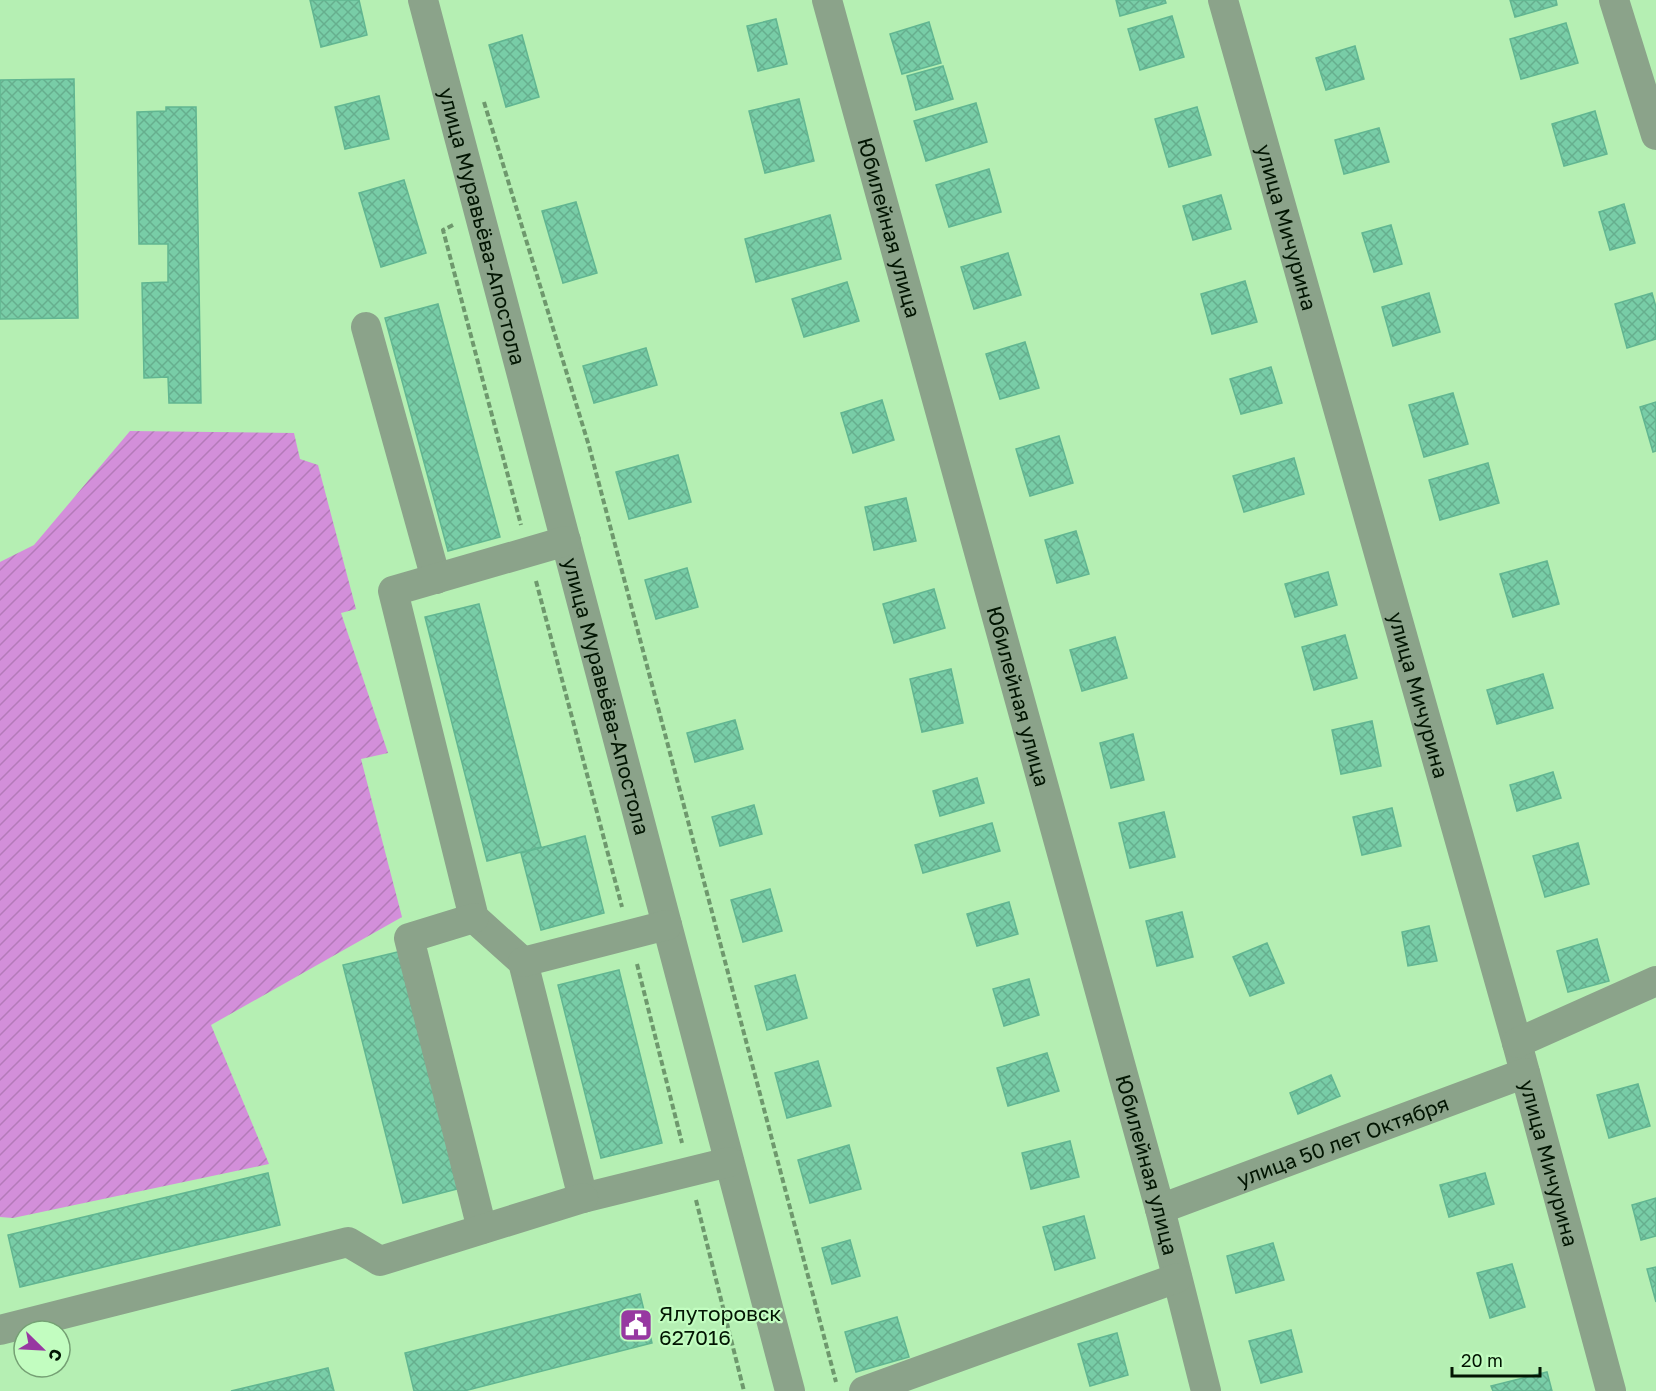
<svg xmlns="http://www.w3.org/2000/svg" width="1656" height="1391" font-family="'Golos Text',sans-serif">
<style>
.garden{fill:url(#garden-furrows)}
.building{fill:url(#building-cross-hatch);stroke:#61b691;stroke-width:1.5}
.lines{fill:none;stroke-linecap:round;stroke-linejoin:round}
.path{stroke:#6e986d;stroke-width:4;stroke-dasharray:6 3;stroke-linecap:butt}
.minor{stroke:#8ba38a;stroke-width:30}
.labels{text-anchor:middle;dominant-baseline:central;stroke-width:4.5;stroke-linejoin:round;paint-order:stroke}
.street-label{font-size:21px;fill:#021502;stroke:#c2fdc0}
.poi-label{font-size:21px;fill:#021502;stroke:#c2fdc0;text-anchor:start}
</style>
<defs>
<pattern id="garden-furrows" width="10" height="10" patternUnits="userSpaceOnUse" patternTransform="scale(1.5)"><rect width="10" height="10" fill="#d38fda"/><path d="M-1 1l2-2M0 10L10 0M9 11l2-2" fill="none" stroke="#b47ab9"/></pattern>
<pattern id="building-cross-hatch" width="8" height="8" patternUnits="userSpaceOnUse" patternTransform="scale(1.5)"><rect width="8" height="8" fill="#78cda7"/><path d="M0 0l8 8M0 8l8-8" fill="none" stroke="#66af8e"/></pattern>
</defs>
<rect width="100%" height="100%" fill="#b5efb3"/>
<!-- garden -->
<path class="garden" d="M130,431L294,433L300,459L318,465L356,609L341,613L388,753L361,759L402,917L211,1025L269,1164L13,1218L0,1217V562L34,545Z"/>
<!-- building -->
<path class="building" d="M310,0H359L367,35L321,47Z
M1116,0H1165L1166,3L1120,16Z
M1510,0H1556L1557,5L1515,17Z
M1172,16L1184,57L1140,70L1128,29Z
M776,19L787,64L758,71L747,26Z
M929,22L941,63L902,74L890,34Z
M1566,23L1578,63L1521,79L1510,39Z
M522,35L539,97L506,107L489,45Z
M1355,46L1364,79L1326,90L1316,58Z
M943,66L953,99L916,110L907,76Z
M74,79L78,318L0,319V80Z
M379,96L389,139L345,149L335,107Z
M799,99L814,161L765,173L749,111Z
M976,103L987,142L926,161L914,121Z
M166,107H196L201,403H169L168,377L144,378L142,283L168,282V244H139L137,112L166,111Z
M1197,107L1211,155L1169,167L1155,119Z
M1595,111L1607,154L1564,166L1552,124Z
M1379,128L1389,162L1344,174L1335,140Z
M989,169L1001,212L949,227L936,185Z
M404,180L426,253L381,267L359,193Z
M1221,195L1231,229L1193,240L1183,206Z
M576,202L597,273L563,283L542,211Z
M1624,204L1635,243L1610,250L1599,212Z
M830,215L841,259L756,282L745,239Z
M1391,225L1402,264L1374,272L1362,233Z
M1008,253L1021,295L974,309L961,267Z
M1245,281L1257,322L1212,334L1201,294Z
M847,282L859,321L804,337L792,299Z
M1429,293L1440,332L1393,346L1382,307Z
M1652,293L1656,307V339L1627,348L1615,304Z
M438,304L500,537L448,551L385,318Z
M1025,342L1039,388L1000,399L986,354Z
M646,348L657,385L594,403L583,366Z
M1271,367L1282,403L1241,414L1230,379Z
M1453,393L1468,444L1424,457L1409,405Z
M882,400L894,440L853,453L841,413Z
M1656,402V451L1653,452L1640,407Z
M1059,436L1073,483L1030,496L1016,449Z
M678,455L691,502L629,519L616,472Z
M1294,458L1304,494L1244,512L1233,476Z
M1488,463L1499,503L1440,520L1429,480Z
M906,498L916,541L874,550L865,507Z
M1076,531L1089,574L1057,583L1045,540Z
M1547,561L1559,604L1513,617L1500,574Z
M687,568L698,607L656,619L645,580Z
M1328,572L1337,605L1295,617L1285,584Z
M934,589L945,628L894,643L883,604Z
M479,604L541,847L487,861L425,617Z
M1345,635L1357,678L1314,690L1302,647Z
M1115,637L1127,678L1082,691L1070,650Z
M951,669L963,723L922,732L910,679Z
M1543,674L1553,708L1497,724L1487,690Z
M735,720L743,749L695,762L687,733Z
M1372,721L1381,766L1341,774L1332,730Z
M1133,734L1144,780L1111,788L1100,743Z
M1553,772L1561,798L1517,811L1510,785Z
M977,778L984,803L940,816L933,791Z
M754,805L762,834L720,846L712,817Z
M1392,808L1401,846L1362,855L1353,817Z
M1164,812L1175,857L1130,868L1119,823Z
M992,823L1000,851L923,873L915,845Z
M585,836L604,913L541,930L521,853Z
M1578,843L1589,884L1545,897L1533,856Z
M770,889L782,931L743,942L731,900Z
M1009,902L1018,934L977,946L967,914Z
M1182,912L1193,957L1157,966L1146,921Z
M1429,926L1437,961L1408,966L1402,932Z
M1597,939L1609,981L1568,992L1557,951Z
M1267,943L1284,983L1250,996L1233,957Z
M402,951L461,1188L403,1203L343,965Z
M619,970L662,1143L601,1158L558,985Z
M795,975L807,1018L767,1030L755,986Z
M1029,979L1039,1015L1004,1026L993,989Z
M1047,1053L1059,1091L1008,1106L997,1068Z
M818,1061L831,1106L787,1118L775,1073Z
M1331,1075L1340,1096L1298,1114L1290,1093Z
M1638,1084L1650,1126L1609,1138L1597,1095Z
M1070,1141L1079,1177L1031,1189L1022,1153Z
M849,1145L861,1189L810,1203L798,1160Z
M268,1173L280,1225L20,1287L8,1235Z
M1485,1173L1494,1204L1449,1217L1440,1185Z
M1656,1198V1236L1641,1240L1632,1205Z
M1084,1216L1095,1258L1055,1270L1043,1227Z
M850,1240L860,1276L832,1284L822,1248Z
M1273,1243L1284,1280L1236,1293L1227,1256Z
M1512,1264L1525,1307L1490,1318L1477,1273Z
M1656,1267V1302L1647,1269Z
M640,1294L652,1343L464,1391H414L405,1353Z
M897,1317L909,1357L856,1372L845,1332Z
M1291,1330L1302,1372L1261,1383L1249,1341Z
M1117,1333L1128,1375L1090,1386L1078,1344Z
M328,1368L334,1391H231Z
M1547,1372L1552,1391H1493L1491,1386Z"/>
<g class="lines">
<!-- path -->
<path class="path" d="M484,102L589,446L836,1382
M453,225L443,230L521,525
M536,581L622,907
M637,964L682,1143
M696,1200L744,1391"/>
<!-- minor -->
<g class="minor">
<path id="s1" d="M423,0L790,1391"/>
<path id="s2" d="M827,0L1160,1209L1206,1391"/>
<path id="s3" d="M1223,0L1517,1043L1611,1391"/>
<path d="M1614,0L1656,135"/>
<path d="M366,327L436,579"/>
<path d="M566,541L393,591L474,918L523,962L583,1198L729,1162"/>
<path d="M474,918L409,938L482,1229"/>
<path d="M523,962L667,925"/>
<path d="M1517,1043L1656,981"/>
<path id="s4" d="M1160,1209L1525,1073"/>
<path d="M0,1330L348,1242L380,1261L583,1198"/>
<path d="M864,1391L1177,1278"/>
</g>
</g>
<!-- icons -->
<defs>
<symbol id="civic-square" viewBox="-11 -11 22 22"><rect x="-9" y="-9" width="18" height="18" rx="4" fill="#9738a1" stroke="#c2fdc0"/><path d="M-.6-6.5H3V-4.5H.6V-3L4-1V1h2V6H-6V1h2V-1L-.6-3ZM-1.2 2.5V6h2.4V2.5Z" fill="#fff"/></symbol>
</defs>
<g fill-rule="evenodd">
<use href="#civic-square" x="617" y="1306" width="38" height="38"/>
</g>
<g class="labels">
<!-- street labels -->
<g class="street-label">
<text stroke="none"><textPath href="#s1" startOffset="234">улица Муравьёва-Апостола</textPath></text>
<text stroke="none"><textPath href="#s2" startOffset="236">Юбилейная улица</textPath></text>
<text stroke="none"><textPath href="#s3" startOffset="236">улица Мичурина</textPath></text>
<text stroke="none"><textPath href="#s1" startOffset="720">улица Муравьёва-Апостола</textPath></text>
<text stroke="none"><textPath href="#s2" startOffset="722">Юбилейная улица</textPath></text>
<text stroke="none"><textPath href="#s3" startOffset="722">улица Мичурина</textPath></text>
<text stroke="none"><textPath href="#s4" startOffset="195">улица 50 лет Октября</textPath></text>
<text stroke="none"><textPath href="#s3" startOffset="1208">улица Мичурина</textPath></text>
<text stroke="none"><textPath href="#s2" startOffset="1208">Юбилейная улица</textPath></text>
</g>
<!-- poi labels -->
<g class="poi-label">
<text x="659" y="1313">Ялуторовск<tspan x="659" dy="24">627016</tspan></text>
</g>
</g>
<!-- north arrow -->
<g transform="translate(42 1349) rotate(114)"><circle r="28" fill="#c2fdc0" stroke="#75a074" stroke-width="1.5"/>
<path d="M0-4.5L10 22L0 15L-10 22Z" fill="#9738a1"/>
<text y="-9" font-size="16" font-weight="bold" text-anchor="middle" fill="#021502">С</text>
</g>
<!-- scale -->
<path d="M1452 1367v9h88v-9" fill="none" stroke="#021502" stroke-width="3"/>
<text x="1461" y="1367" font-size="18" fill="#021502" stroke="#c2fdc0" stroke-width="4.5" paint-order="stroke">20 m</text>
</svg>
